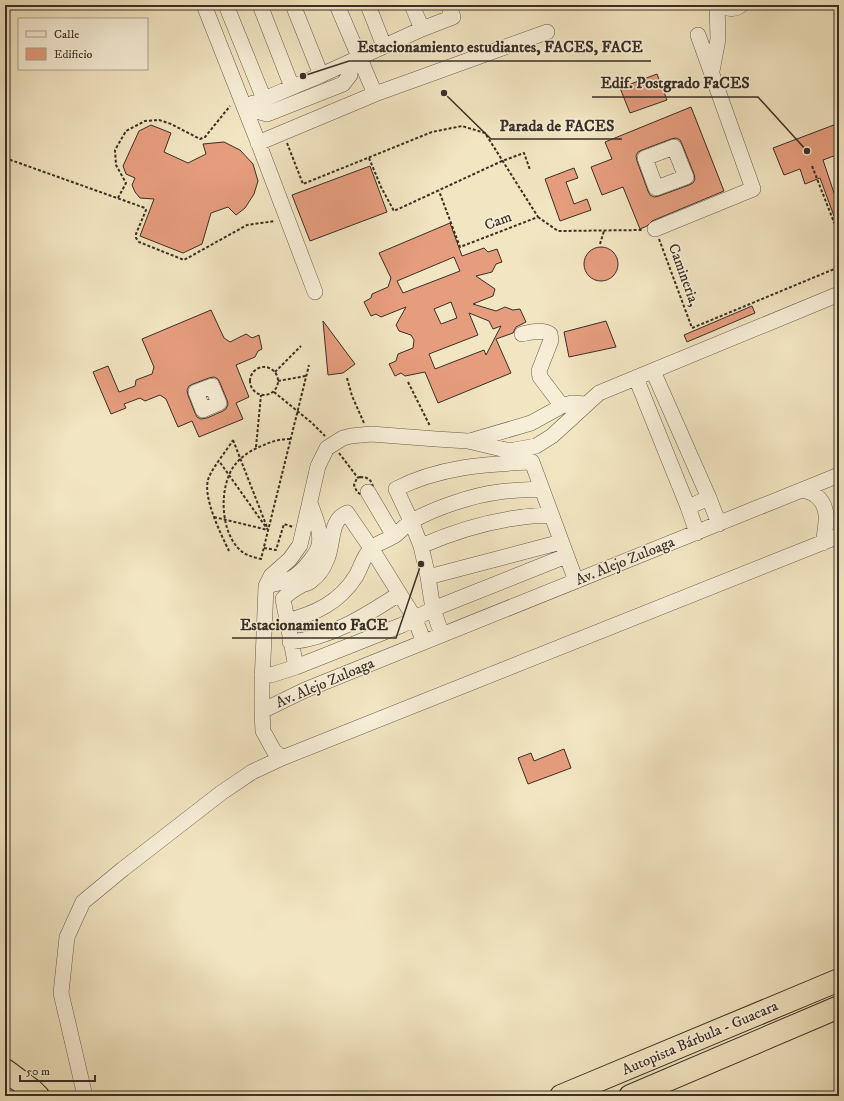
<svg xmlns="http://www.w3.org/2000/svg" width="844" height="1101" font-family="'IM FELL DW Pica',serif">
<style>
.building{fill:#e69d7e;stroke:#3a2f26;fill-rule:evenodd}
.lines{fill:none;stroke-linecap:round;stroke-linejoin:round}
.minor-casing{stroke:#685c4d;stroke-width:16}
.highway-casing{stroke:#3a2f26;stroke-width:24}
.path{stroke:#3a2f26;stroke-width:2;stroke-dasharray:3 2;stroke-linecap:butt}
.minor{stroke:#f7eed7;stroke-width:15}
.highway{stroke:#f2e5c1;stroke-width:22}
.labels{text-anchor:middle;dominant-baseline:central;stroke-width:3;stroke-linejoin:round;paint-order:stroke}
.street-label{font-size:15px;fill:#3a2f26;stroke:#f7eed7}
.leader{fill:none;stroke:#3a2f26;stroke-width:1.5}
.callout-dot{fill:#3a2f26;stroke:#f7eed7;stroke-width:1.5}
.callout-label{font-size:16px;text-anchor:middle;font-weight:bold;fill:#3a2f26;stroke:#f7eed7;stroke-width:3;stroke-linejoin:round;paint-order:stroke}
</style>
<rect width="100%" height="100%" fill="#f2e5c1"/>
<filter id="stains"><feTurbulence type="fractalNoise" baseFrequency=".005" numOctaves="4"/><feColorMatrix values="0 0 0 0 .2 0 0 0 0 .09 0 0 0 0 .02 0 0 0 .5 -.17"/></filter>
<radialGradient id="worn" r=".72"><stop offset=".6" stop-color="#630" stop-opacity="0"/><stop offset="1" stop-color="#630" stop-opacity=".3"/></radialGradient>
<!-- building -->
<path class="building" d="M657,74L667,100L630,113L620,88Z
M691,107L724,191L652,221L647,226L640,229L623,187L602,195L591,167L612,159L605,142ZM676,138L680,140L682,144L694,174L695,179L693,183L689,185L659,196L654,197L650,195L648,191L637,161L636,156L638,152L642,150L671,139Z
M839,123V154L823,160L839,208V214L834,216L820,178L805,184L800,169L784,175L773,148Z
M151,125L171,133L164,152L188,163L206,154L203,144L224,142L240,150L253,164L258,181L254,194L245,208L236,215L228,207L211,213L202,244L183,253L140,236L154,199L140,198L135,192L132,185L135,178L126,174L123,166L139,131Z
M370,166L387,212L310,241L292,195Z
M574,168L578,178L566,182L574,204L587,199L591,210L560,221L545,179Z
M450,223L462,256L484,248L488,252L497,249L502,262L496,264L492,272L476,276L495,289L493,296L473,304L496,311L505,307L513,310L520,309L526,322L516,327L513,333L496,339L511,373L438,403L425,372L405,376L401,373L395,376L389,364L396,361L398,354L413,348L414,340L411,335L399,331L396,325L406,307L381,317L376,314L371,316L364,302L371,298L372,294L388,287L391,278L379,253ZM454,257L460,271L403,293L397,281ZM451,302L457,318L441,324L434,309ZM469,313L489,321L493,329L501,326L486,355L484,350L435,369L429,354L478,335Z
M584 264a17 17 0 1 1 34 0a17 17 0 1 1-34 0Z
M752,306L755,313L687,342L684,335Z
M211,310L224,338L230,342L246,334L252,338L259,335L262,349L258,351L255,357L236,365L249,397L236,403L243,419L199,437L192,421L178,427L166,399L160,395L145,401L140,398L124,404L126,408L111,414L93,372L108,366L119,392L135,386L136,380L152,374L154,367L142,339ZM214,377L218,379L220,383L227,400L228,404L226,409L223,411L207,418L201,419L197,417L195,413L188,395L187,390L189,386L193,384L209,378Z
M323,321L355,364L343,373L328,375Z
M606,321L616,347L569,357L564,332Z
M564,749L571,768L528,784L518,758L531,753L534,761Z"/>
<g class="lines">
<defs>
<path id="minor" d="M204,5L260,147L315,292
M226,5L264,99L321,75
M260,5L292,87
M293,5L321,75L422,29
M368,5L384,46
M412,5L422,29L453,17L448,5
M719,5C727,8 734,11 741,5
M712,71L718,39L717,5
M375,94L547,32
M253,103L260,112L267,114L343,84L350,75V62
M258,143L375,94L337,5
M674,147L686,177L656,188L645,158Z
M655,229L753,189L698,35
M522,334C531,332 542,329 550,334L551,340L539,371L540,377L562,406
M636,378L688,507L709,498L653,371
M212,386L219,403L203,410L196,392Z
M470,441L531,423L562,406L572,403L586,404
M803,490C806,491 812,492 815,495C831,506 826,526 823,543
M368,492L394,536
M709,498L719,524
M688,507L697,533
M421,546C462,528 505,516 551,515
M428,577L561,542
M266,586C289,581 296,579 310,561C314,556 318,551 319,545C322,531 314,515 310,503
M286,621C315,614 340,602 356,576C361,568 363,557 370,550C376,543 386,541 394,536C400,532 405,525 412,521C435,508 473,495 499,492C513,490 527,490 541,489
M442,635L433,609L428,577L421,546L411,521L396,489C439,467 484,464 532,462L576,581
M290,642C331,638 365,616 399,594
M296,667L283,599C287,594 293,590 300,586C303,584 308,584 311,581C318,576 324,567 327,559C334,544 329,520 347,513L371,548L414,617L424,642
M262,676L271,675L296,667L402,625L433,609L566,556
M262,711V684L266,586L271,576L290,559L300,545L318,466L327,448L343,438L351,436L371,434L436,439L468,441L506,450H514L536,446L552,436L599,393L839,294
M282,758L274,751L263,731L262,711L305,690L839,475
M85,1096L61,993L67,937L83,902L123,869L221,793L252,772L282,758L839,536"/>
<path id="highway" d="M5,1070L32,1090L38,1096
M561,1096L839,980
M630,1096L839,1007"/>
</defs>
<!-- minor casing -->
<use href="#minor" class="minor-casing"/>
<!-- highway casing -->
<use href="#highway" class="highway-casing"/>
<!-- path -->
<path class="path" d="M287,143L303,184L432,132L462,126L485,133L538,217L460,247L439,191
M5,158L145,208L146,210L136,234V238L139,242L184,260L247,225L275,221
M369,158L381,187L394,211L502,161L524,153L530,170
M812,166L839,235
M118,198L126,183L116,165L115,150L126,131L145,121L159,120L171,124L200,139L205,137L230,106
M538,217L558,231L643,230
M659,239L692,328L839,267
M600,244L604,231
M250 381a14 14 0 1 1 28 0a14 14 0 1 1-28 0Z
M275,372L301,346
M347,378L352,396L364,423
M278,381L306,376
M408,382L430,426
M274,392L312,423L325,436
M290,439C281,439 272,441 264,445C253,449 241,456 234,466C219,487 220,530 239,549C245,555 252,557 261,559L309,365
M233,440L267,527
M256,447L261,395
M339,453L358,478
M360,477C369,477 373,481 373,490L362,495L357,492L354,485L357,478Z
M214,517L268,530L219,461
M264,548L276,550L284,524L293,527
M229,551C221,534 201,495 209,477C213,467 227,450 233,440"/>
<!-- minor -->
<use href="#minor" class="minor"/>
<!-- highway -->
<use href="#highway" class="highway"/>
</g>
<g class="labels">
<!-- street labels -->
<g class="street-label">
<text transform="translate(498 221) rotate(-21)">Cam</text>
<text transform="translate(684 275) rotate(70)">Camineria,</text>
<text transform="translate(625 561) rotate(-22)">Av. Alejo Zuloaga</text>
<text transform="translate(325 683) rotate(-23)">Av. Alejo Zuloaga</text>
<text transform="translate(700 1038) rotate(-23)">Autopista Bárbula - Guacara</text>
</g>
</g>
<!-- callouts -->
<path class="leader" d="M303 76L349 61H651M807 151L758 97H592M444 93L491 139H622M421 564L396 638H232"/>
<g class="callout-dot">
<circle cx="303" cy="76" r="4"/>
<circle cx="807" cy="151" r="4"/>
<circle cx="444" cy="93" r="4"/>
<circle cx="421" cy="564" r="4"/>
</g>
<g class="callout-label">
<text x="500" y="52">Estacionamiento estudiantes, FACES, FACE</text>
<text x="675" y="88">Edif. Postgrado FaCES</text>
<text x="557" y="131">Parada de FACES</text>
<text x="314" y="630">Estacionamiento FaCE</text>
</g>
<!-- margin -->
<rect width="844" height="1101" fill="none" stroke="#f2e5c1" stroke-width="20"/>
<rect x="6" y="6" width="832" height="1089" fill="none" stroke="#3a2f26" stroke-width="2"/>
<rect x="10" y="10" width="824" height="1081" fill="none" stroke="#3a2f26"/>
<!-- legend -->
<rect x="18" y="18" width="130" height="52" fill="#f7eed7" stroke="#aba290"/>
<rect x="26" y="31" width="20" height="6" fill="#f7eed7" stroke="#aba290"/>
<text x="54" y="38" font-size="12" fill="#3a2f26">Calle</text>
<rect x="26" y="48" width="20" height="12" fill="#e69d7e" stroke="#aba290"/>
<text x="54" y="58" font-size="12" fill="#3a2f26">Edificio</text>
<!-- scale -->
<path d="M20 1075v6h75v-6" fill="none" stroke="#3a2f26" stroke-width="2"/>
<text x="26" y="1075" font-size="12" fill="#3a2f26" stroke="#f7eed7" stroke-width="3" paint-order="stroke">50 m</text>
<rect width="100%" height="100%" filter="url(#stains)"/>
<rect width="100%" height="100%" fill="url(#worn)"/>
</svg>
